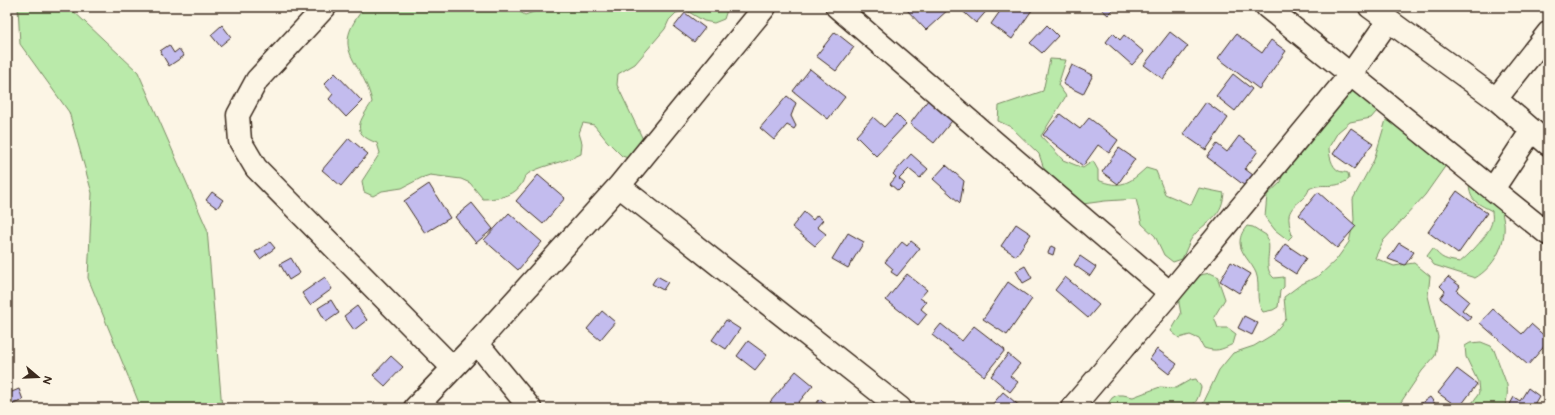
<svg xmlns="http://www.w3.org/2000/svg" width="1555" height="415" font-family="'Balsamiq Sans',sans-serif">
<style>
.green{fill:#baeaaa;stroke:#7a8a64}
.building{fill:#c3bcee;stroke:#3b2a1e}
.lines{fill:none;stroke-linecap:round;stroke-linejoin:round}
.minor-casing{stroke:#3b2a1e;stroke-width:25}
.minor{stroke:#fcf5e5;stroke-width:22}
</style>
<rect width="100%" height="100%" fill="#fcf5e5"/>
<filter id="ink" filterUnits="userSpaceOnUse"><feTurbulence type="fractalNoise" baseFrequency=".025" numOctaves="2"/><feDisplacementMap in="SourceGraphic" scale="8" xChannelSelector="R" yChannelSelector="G"/><feConvolveMatrix kernelMatrix="1 2 1 2 8 2 1 2 1" color-interpolation-filters="sRGB"/></filter>
<g filter="url(#ink)">
<!-- green -->
<path class="green" d="M18,7H69L138,72L207,229L222,408H141L88,278L92,193L69,112L20,44Z
M365,7H499L517,10L525,15L536,11L539,7H725L727,10L724,19L714,23L704,21L687,11L676,13L669,20L665,29L635,64L618,74L617,85L649,152L631,159L622,156L607,141L594,125L583,123L579,133L582,143L581,154C565,162 547,164 531,172C522,177 525,180 520,186C513,197 494,199 483,199L470,183L461,179L430,175L421,178L402,188L382,191L373,196L364,192L362,181L380,153L377,143C349,133 360,121 372,102C363,59 327,52 365,7Z
M1050,59L1066,60L1058,85L1066,96L1041,136L1063,160L1083,168L1093,161L1098,170V180C1120,189 1129,184 1146,168L1156,171L1165,194L1191,205L1199,188L1224,193C1222,221 1202,221 1190,241C1187,247 1185,253 1182,259L1173,262L1164,255L1155,236L1142,224L1136,199L1105,201L1083,204L1059,185L1044,169L1039,154L1011,127L998,121L999,106L1043,91Z
M1352,89L1382,105L1371,118L1350,122L1338,132L1329,147C1329,154 1331,167 1339,171C1341,172 1345,172 1348,173L1349,179C1334,191 1323,181 1309,189C1306,201 1287,205 1289,220C1289,225 1291,230 1292,236L1288,240L1275,230L1265,217L1267,195L1281,182L1283,169Z
M1386,120L1405,128L1418,145L1438,147L1449,161L1425,195L1383,241L1375,258L1394,266L1414,263L1430,276L1428,296L1438,337L1435,356L1422,371L1397,408H1201L1219,370L1233,353L1254,346L1272,335L1286,319L1284,297L1300,285L1320,275L1336,260L1349,242L1354,220L1353,199L1374,160Z
M1469,180L1500,201C1501,208 1503,216 1504,223C1506,245 1494,267 1475,278L1434,265L1427,256L1433,248C1441,259 1446,260 1460,262C1470,254 1490,234 1492,221C1493,218 1492,214 1492,211C1475,202 1469,201 1469,180Z
M1247,226L1253,227L1266,235C1274,249 1261,267 1274,278L1284,277V287L1280,291L1278,307L1273,310L1263,312C1254,300 1261,286 1256,273C1252,263 1240,253 1240,243C1240,235 1243,231 1247,226Z
M1210,273L1219,277L1218,279L1225,299L1214,317L1218,328H1228L1236,334L1233,344C1221,350 1216,352 1204,348L1199,339L1190,335L1179,338L1171,331L1181,314L1177,293C1189,280 1192,276 1210,273Z
M1481,342L1491,346L1494,350L1507,385C1508,392 1507,400 1505,406L1501,407L1465,408L1473,402L1479,393L1478,382L1466,357L1465,346L1470,343Z
M1196,379L1201,387C1199,396 1197,403 1189,408H1105L1112,398L1117,395H1123L1133,397L1160,387L1176,388L1190,380Z"/>
<!-- building -->
<path class="building" d="M904,7H949L950,8L926,30Z
M958,7H990L976,23Z
M1003,7H1028L1032,10L1012,39L991,24Z
M1099,7H1116L1108,15Z
M685,13L705,28L694,42L674,27Z
M222,25L231,37L220,46L211,35Z
M1047,25L1058,36L1042,53L1030,43Z
M835,32L854,47L836,71L816,56Z
M1170,32L1188,46L1163,79L1144,65Z
M1113,33L1120,40L1124,35L1144,52L1132,65L1106,42Z
M1236,34L1262,53L1271,40L1286,51L1259,89L1218,58Z
M169,45L174,53L179,49L184,56L169,66L160,51Z
M1072,65L1093,75L1083,94L1063,84Z
M810,69L845,97L828,119L793,91Z
M335,73L362,101L346,117L329,99L333,94L324,84Z
M1233,74L1252,89L1235,111L1216,96Z
M787,96L796,103L791,116L796,126L794,129L787,125L774,140L760,128Z
M931,96L956,116L934,143L910,124Z
M1206,102L1228,118L1206,150L1183,134Z
M896,114L906,124L876,156L856,136L873,117L884,127Z
M1060,114L1080,129L1089,118L1118,140L1109,153L1098,145L1083,166L1043,135Z
M1351,128L1373,143L1354,169L1333,154Z
M1239,136L1258,151L1245,169L1257,178L1249,189L1207,157L1217,144L1227,152Z
M349,138L368,154L341,186L322,170Z
M1119,148L1135,159L1118,184L1102,172Z
M911,154L928,169L920,178L909,169L899,179L905,184L898,191L890,184L896,177L893,174Z
M946,165L964,181L960,203L933,179Z
M538,175L565,198L543,224L516,201Z
M429,184L450,218L425,233L404,201Z
M1457,191L1487,213L1458,254L1428,232Z
M212,192L223,200L217,208L206,200Z
M1318,192L1356,226L1337,248L1299,215Z
M472,203L493,229L476,243L455,217Z
M804,212L813,220L817,215L823,220L817,227L826,234L815,246L792,227Z
M509,213L542,242L518,270L484,240Z
M1016,224L1031,234L1016,256L1001,246Z
M848,233L864,242L848,268L832,259Z
M911,241L920,248L897,276L891,272L893,269L885,262L902,242L907,246Z
M270,242L275,248L260,259L255,252Z
M1399,243L1414,252L1405,265L1388,259Z
M1285,244L1306,258L1296,274L1274,260Z
M1051,246L1055,248L1053,255L1048,253Z
M1080,256L1096,267L1090,276L1074,265Z
M291,258L300,273L289,280L280,264Z
M1231,262L1251,274L1239,293L1220,281Z
M1025,266L1032,278L1023,283L1016,271Z
M907,274L927,290L920,298L926,302L921,309L927,314L918,325L886,300Z
M657,276L668,282L663,290L652,284Z
M325,277L332,289L310,305L302,293Z
M1065,277L1099,305L1088,318L1055,290Z
M1448,277L1460,286L1457,291L1469,301L1462,310L1471,317L1468,321L1440,298L1445,291L1440,286Z
M1008,282L1032,299L1007,335L983,319Z
M331,300L339,313L326,322L318,308Z
M357,306L367,320L354,330L344,316Z
M1493,309L1522,334L1531,324L1548,339V342L1528,365L1480,323Z
M602,311L615,322L600,340L587,329Z
M1244,316L1258,323L1252,335L1238,328Z
M726,320L740,329L726,349L712,340Z
M941,324L962,341L974,326L1005,350L984,376L932,335Z
M748,341L767,355L755,370L737,356Z
M1157,349L1177,364L1169,374L1150,359Z
M1008,354L1020,364L1010,376L1018,382L1010,392L991,376Z
M391,356L403,367L385,386L373,375Z
M1457,369L1477,384L1459,408L1438,393Z
M796,371L813,385L794,408H777L770,402Z
M1548,374V385L1542,379Z
M1528,388L1539,396L1532,408H1513L1509,406L1514,397L1520,401Z
M19,389L23,400L11,405L7,394Z
M1003,392L1022,408H993L991,406Z
M1430,397L1438,408H1422L1420,404Z
M820,399L830,408H812Z"/>
<g class="lines">
<defs>
<path id="minor" d="M325,7L257,80L238,115L240,141L256,168L453,368
M837,7L1170,293
M1267,7L1548,234
M1370,7L1496,99L1548,144
M1496,99L1548,33
M619,186L900,408
M1493,189L1532,130
M477,343L530,408
M415,408L477,343L619,186L765,7
M1072,408L1170,293L1351,74L1388,21"/>
</defs>
<!-- minor casing -->
<use href="#minor" class="minor-casing"/>
<!-- minor -->
<use href="#minor" class="minor"/>
</g>
</g>
<!-- margin -->
<rect width="1555" height="415" fill="none" stroke="#fcf5e5" stroke-width="24"/>
<rect x="12" y="12" width="1531" height="391" fill="none" stroke="#3b2a1e" stroke-width="1.5" filter="url(#ink)"/>
<!-- north arrow -->
<g transform="translate(38 377) rotate(109)" stroke="#fcf5e5" stroke-width="3" paint-order="stroke">
<path d="M0-3L7 15L0 10L-7 15Z" fill="#3b2a1e"/>
<text y="-6" font-size="11" font-weight="bold" text-anchor="middle" fill="#3b2a1e">N</text>
</g>
</svg>
